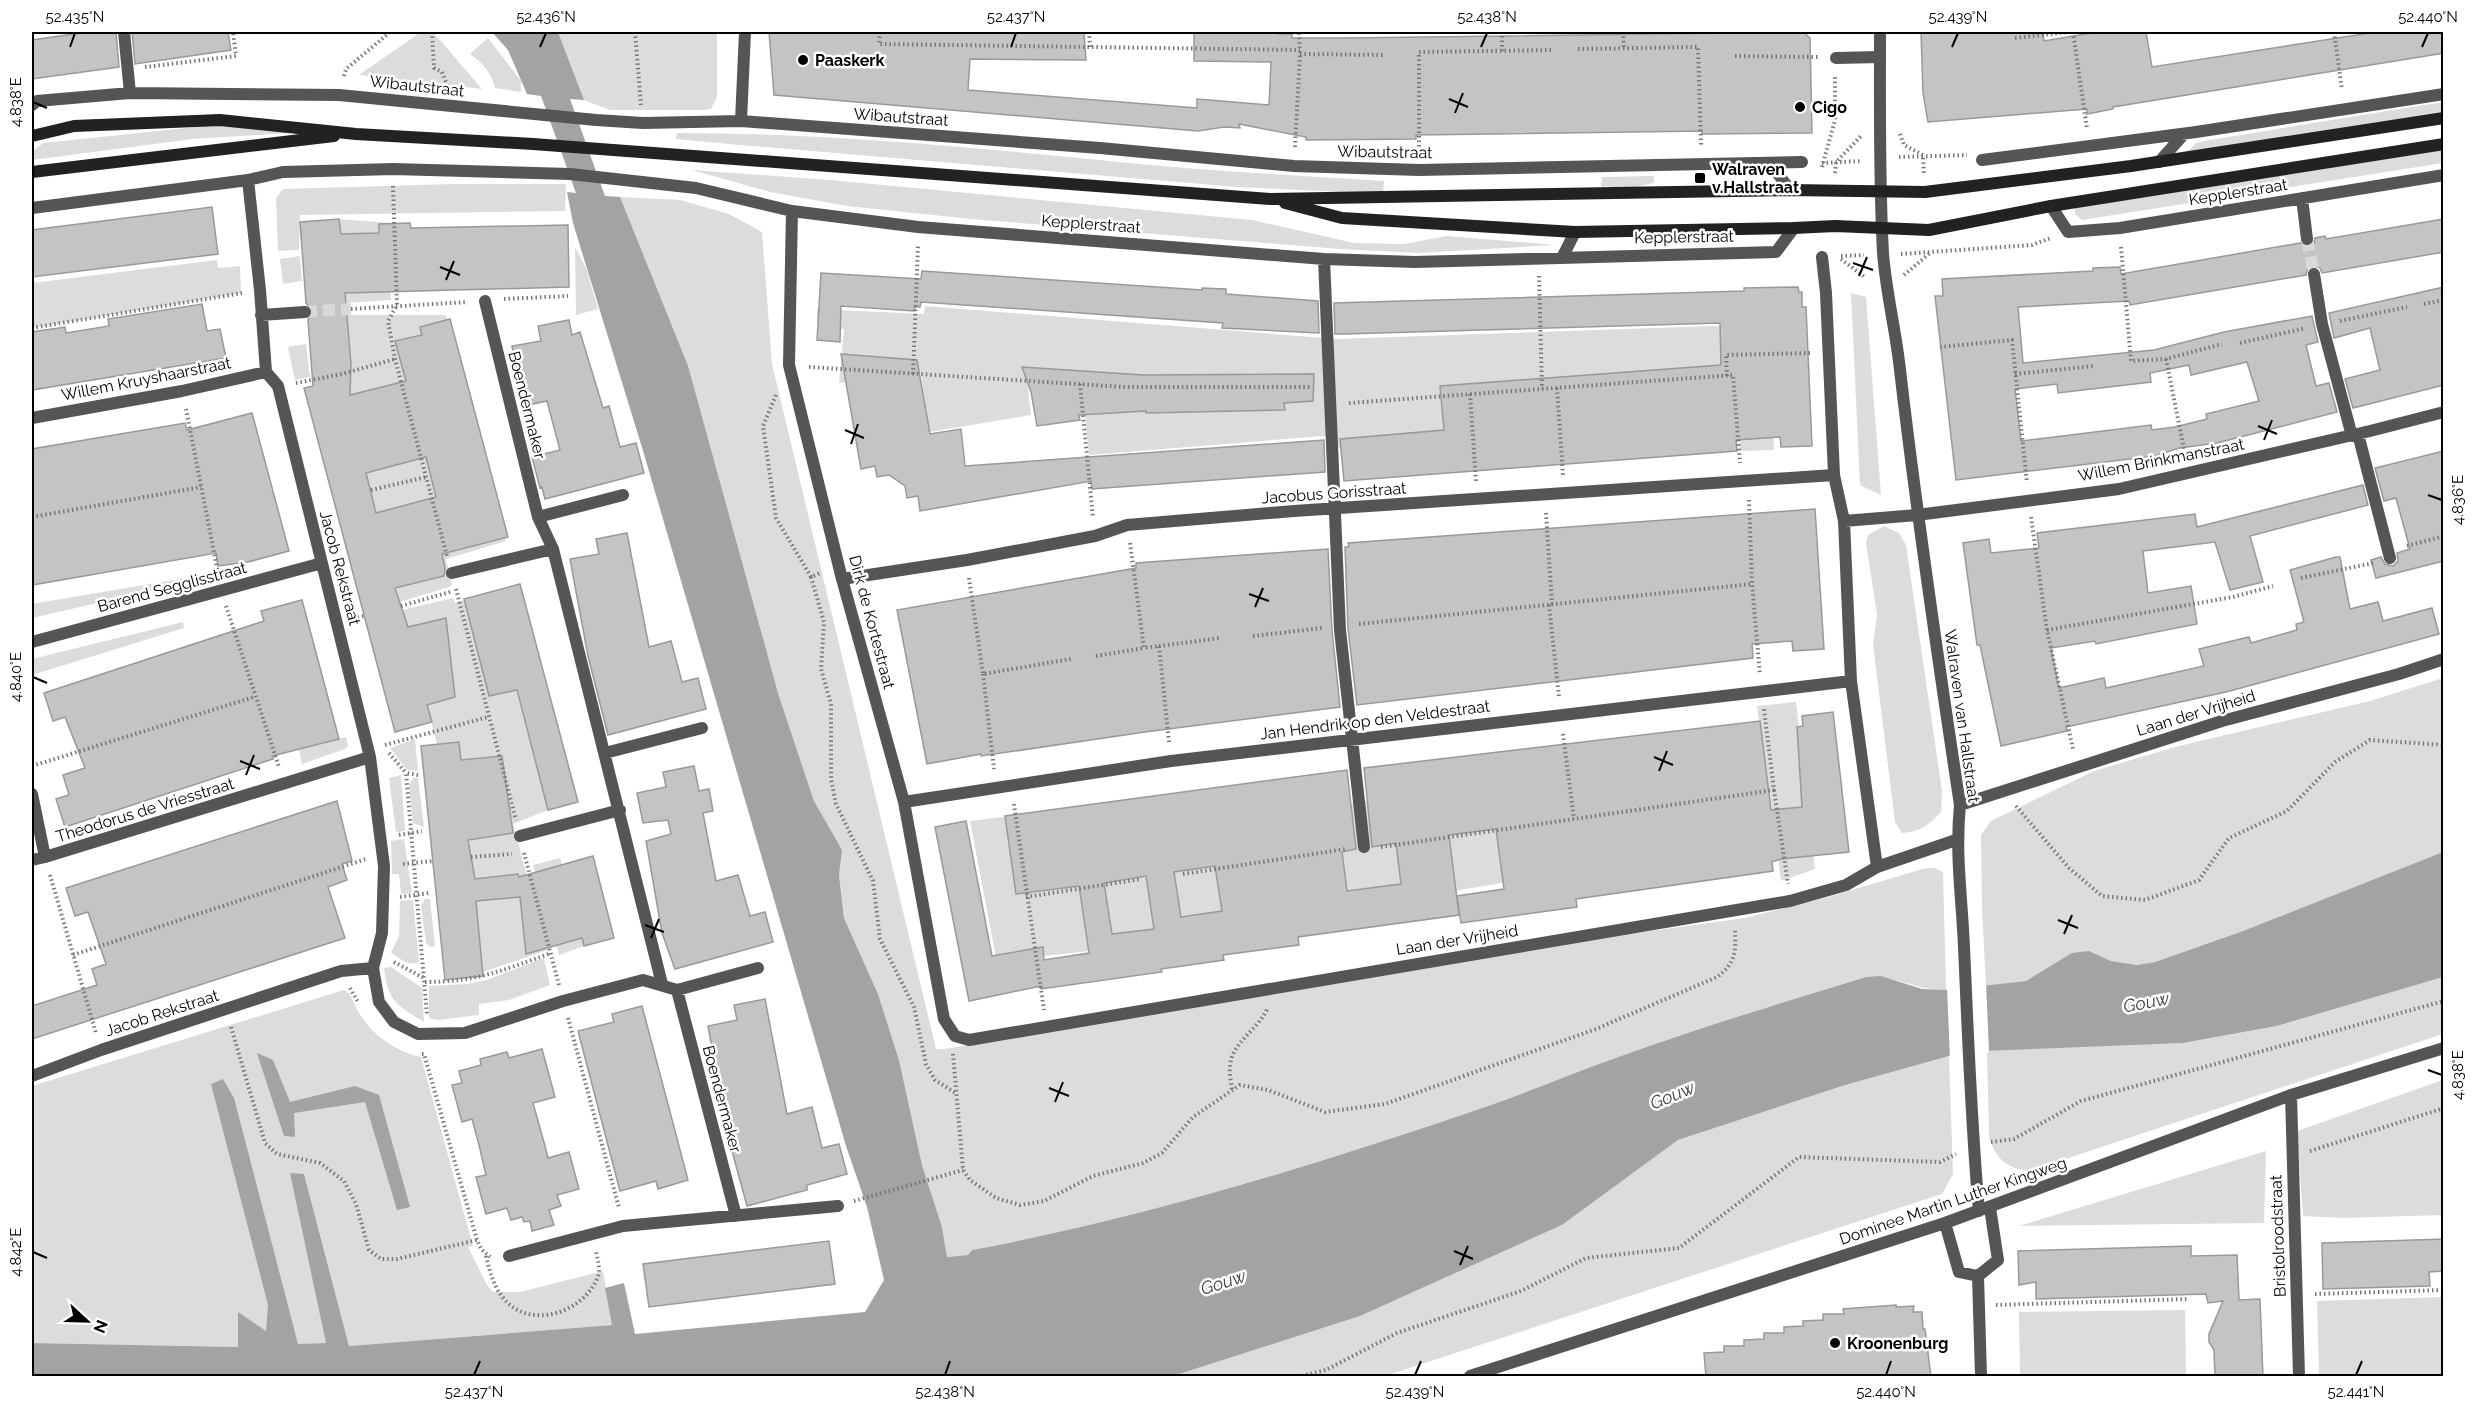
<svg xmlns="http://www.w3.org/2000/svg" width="2475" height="1408" font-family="Raleway,sans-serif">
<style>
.green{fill:#dcdcdc}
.water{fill:#a3a3a3}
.pier{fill:#fff}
.building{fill:#c4c4c4;stroke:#999;stroke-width:1.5;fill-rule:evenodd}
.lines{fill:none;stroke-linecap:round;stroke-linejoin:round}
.street-tunnel{stroke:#d9d9d9;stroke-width:12;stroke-dasharray:12 6;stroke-linecap:butt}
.path{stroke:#777;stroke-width:4;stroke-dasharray:1.5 3;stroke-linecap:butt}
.lane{stroke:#555;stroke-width:12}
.street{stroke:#555;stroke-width:12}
.secondary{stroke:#222;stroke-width:12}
.ticks{fill:none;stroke:#000;stroke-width:2}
.poi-dot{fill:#000;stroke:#fff;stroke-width:2}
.labels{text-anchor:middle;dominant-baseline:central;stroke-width:5;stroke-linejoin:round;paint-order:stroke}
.poi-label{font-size:16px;font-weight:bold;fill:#000;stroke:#fff;text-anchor:start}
.street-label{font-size:16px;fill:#000;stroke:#fff}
.water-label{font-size:18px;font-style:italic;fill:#444;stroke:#fff}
.neatline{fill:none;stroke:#000;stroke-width:2}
.ticks-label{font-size:15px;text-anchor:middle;fill:#000}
</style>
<rect width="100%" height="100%" fill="#fff"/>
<!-- green -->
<path class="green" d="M421,32H433L482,89L359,75Z
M558,32H717V97L711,109L702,110H610L584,100Z
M488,38L521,81V92L495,88C491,72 484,64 470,54Z
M2443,102V113L2185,154L2196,143L2204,141Z
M215,125L305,132L193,139L32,160V152L43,143Z
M677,133C818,133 959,146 1099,160C1193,170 1289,175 1384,181L1383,194L1237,187L740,145L676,139Z
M2443,150V163L2082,220L2075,214V208Z
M692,170L830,180L1252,220L1354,243L1404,244L1447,236L1556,245L1419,253L1340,249L971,219L847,206L770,192Z
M1654,176V183L1617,191L1608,186L1601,187L1602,177Z
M453,184H566L565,211L300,215L299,250L278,251L276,198L283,189Z
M620,197L680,200L729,214L762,232L772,364L936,1049H945L1600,938L1745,918L1825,898L1926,868H1934L1943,872L1946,990C1918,991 1894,975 1866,977C1785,1002 1704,1026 1624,1055C1578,1071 1534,1090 1488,1106C1319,1164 1148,1217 972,1250L968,1255L947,1257L942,1227L922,1165L899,1060L878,994L844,918L839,875L841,850L814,801L778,693L642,254Z
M339,219L389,223L391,300L346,303Z
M575,247L586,268L598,309L576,315Z
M300,256L302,281L283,284L280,259Z
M217,260L218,268L240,266L241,293L32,328V283Z
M1851,293L1866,297L1881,495L1860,485Z
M925,306L1336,339L1771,324L1774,450L1740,451L1738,418L1337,448L1336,435L1089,455L1082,383L1027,380L1031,415L929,432L921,373L839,383L844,329L817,326V309L924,314Z
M347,315H446L506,541L446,559L452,586L400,602L342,384L351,364Z
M306,344L310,377L295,380L288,347Z
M1884,526L1899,533L1906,545L1942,791L1941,812C1929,825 1920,832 1902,833L1895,822L1873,644L1877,615L1866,543L1868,535Z
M197,576L198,580L32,618V604Z
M490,592L548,810L513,824L547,950L483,972L459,742L437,744L402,610L453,598L455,603Z
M183,622L184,628L32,675V659Z
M2443,678V852L2243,931L2155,962L2137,965L2111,961L2089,951L2026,981L1986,986L1982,908L1981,835L1991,821L2094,771L2175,747L2370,701Z
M1796,702L1815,869L1781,881L1769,786L1743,789L1718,847L1107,949L1034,957L1038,987L1003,994L970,821L1018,815L1024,850L1365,801L1763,754L1757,706Z
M346,737L348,746L345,749L302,764L299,750Z
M415,739L418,771L407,770L390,748Z
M401,775L405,831L396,832L389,778Z
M413,778H418L424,827L413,823L409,785Z
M404,839L412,893L401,894L399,874H392L391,841Z
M560,858L584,946L559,955L533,865Z
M425,899H430L435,946L430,947L426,943L421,906Z
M413,900L419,962C408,967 400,958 391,953L399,936L400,901Z
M544,958L550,985L509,1000L479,1004V1015L438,1020L429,1018V986L467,984L487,980Z
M391,967L422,988L424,1022C397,1005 388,1002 384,968Z
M2443,977V1034L2029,1171C2006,1168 1996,1159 1989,1137L1987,1049L2183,1043L2278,1026Z
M344,990C353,995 354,1005 359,1013C372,1035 397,1052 421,1057L473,1246L468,1247L487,1285L493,1292H520L603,1271L613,1325L349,1346L304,1174L326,1343L238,1347L32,1343V1086Z
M1949,1056L1953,1174L1942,1194L1385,1376H1173L1360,1316L1562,1225L1678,1140L1842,1086Z
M2443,1080V1215L2343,1218L2303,1216L2297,1131Z
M2266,1151L2264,1223L2019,1226Z
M2443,1297V1376H2319L2317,1301Z
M2185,1310L2186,1376H2020L2019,1312Z"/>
<!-- water -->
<path class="water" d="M492,32H558L584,100L570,99L605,196L620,197L688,366L778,693L814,801L842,850L839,875L844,918L878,994L899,1060L922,1165L942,1227L947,1257L968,1255L972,1250C1148,1217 1319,1164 1488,1106C1533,1090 1578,1071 1624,1055C1704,1026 1785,1002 1866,977L1881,976L1922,989L1946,990L2026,981L2072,953L2089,951L2111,961L2137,965L2155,962L2243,931L2443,852V977L2277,1026L2183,1043L1957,1052L1949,1056L1842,1086L1678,1140L1562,1225L1360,1316L1173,1376H32V1343L238,1347V1312L266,1331L268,1305L211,1084L223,1079L234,1098L298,1344L326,1343L290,1173L304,1174L349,1346L612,1325L605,1288L624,1283L635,1334L865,1312L884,1280L867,1207L846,1146L644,454L573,223L567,192L576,193L541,96L527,94L508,50Z
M257,1053L273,1060L290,1102L355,1086L379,1095L410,1207L397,1210L365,1102L294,1113L295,1137L284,1136Z"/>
<!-- pier -->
<path class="pier" d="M1986,983L1989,1052L1958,1055L1950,1059L1947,987Z"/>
<!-- building -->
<path class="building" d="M88,32H116L119,67L32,79V40Z
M132,32H228L231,50L135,64Z
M769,32H1084L1086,60L970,59L968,90L1197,108V99L1269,105L1271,62L1194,61V32H1279V34H1292V38H1345L1803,32L1810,38L1812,133L1702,134V131L1416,135V139L1306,140V137L1239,124L1240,128L1224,127L1198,131L774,95Z
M1921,32H2043L2044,41L2097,32H2146L2152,67L2376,32H2444V53L2113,107V109L2087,114V109L1928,122L1923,93Z
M212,207L218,254L32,277V230Z
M339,219L341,234L379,233V224L410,223L411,228L568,225L569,287L345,293L351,364L350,395L406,381L395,341L422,335L420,327L450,319L508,537L442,554L445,568L444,576L395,588L408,627L446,618L455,697L427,705L432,722L395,732L304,388L313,386L308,320L313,312L306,303L300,222ZM426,457L436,497L376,513L366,473Z
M2444,219V252L2322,273L2320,268L2313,266L2308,268L2306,275L2130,305L2129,301L2018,307L2023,363L2154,350L2224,332L2312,316L2318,342L2306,345L2316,386L2329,383L2337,412L2217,443L2179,448L2155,456L1956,480L1935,296H1943L1942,279L2093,271V268L2120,267L2121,274L2300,243L2309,247L2314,243L2315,238L2325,236L2326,239ZM2247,362L2259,401L2206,414L2207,419L2175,427L2152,430L2151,425L2021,441L2015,389L2057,384L2058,393L2151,382L2150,373L2189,365L2191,375Z
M922,271L1202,290V288L1226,289V294L1318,301L1319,333L1222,328L1223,323L921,302L920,307H915L914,311L841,306L840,342L817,340L821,273L921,279Z
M1798,287L1799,292H1802V307H1806L1812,446L1781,447L1780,437L1736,440L1737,451L1344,481L1340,439L1444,430L1440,386L1721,365L1720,323L1344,334H1335L1334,303L1744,291V288Z
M2444,287V385L2353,408L2345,379L2380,370L2370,328L2334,338L2329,313Z
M202,304L207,331L220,329L226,358L32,390V332L65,327L66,333L109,326L108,319Z
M569,320L572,335L580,332L603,408L609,406L620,447L636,443L644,473L545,499L542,487L540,488L532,457L560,450L547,401L523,406L512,346L541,341L538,326Z
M841,354L917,360L930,434L961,429L965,466L1324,440L1325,472L1092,489L1091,481L920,511L918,496L907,498L905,486L889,475L877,477L875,466L861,469Z
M1022,367L1143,375L1314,374L1313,401L1284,403L1285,410L1146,413V411L1079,415L1080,420L1037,426L1031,392Z
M252,413L289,551L248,562L218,566L216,553L32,585V449L185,423L187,430Z
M2444,451V561L2376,578L2371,560L2381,557L2385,564L2393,566L2398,561L2397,553L2410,549L2396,498L2384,501L2375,468Z
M2363,485L2368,505L2250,536L2263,582L2230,590L2215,542L2143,551L2148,593L2191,586L2197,624L2096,644L2095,641L2051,648L2059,688L2104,678L2106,688L2204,666L2199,649L2249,637L2251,643L2297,630L2296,624L2304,622L2290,570L2336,557H2340L2350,609L2378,602L2383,621L2432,608L2439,634L2226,692L2066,727L2067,731L2001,746L1980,645H1977L1963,543L1989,539L1991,553L2039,548L2037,533L2195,514L2197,527Z
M1815,509L1824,649L1793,651L1792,641L1752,644L1753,658L1357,705L1348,629L1345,547H1349L1348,543Z
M627,533L649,647L671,641L682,682L698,678L706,709L608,735L588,656L570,559L599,554L596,539Z
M1328,549L1332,630L1340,707L1145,732L981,756V754L927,764L897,610L1136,568V563Z
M520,584L578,802L548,810L517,690L489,696L464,599Z
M302,600L339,739L272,756L273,759L65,827L56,799L69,795L63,775L85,768L65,717L53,721L44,693L264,621L261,611Z
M1833,712L1849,852L1781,859L1772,862L1773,871L1576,899L1577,907L1461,923L1457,896L1504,889L1496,829L1449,835L1459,915L1298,937L1299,945L1223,955L1224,960L1161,969L1162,972L1041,989V986L969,1001L935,827L966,821L992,956L1043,947L1044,960L1089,953L1079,886L1016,894L1005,816L1347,770L1356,849L1342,852L1347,891L1401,884L1396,843L1372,847L1364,768L1760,721L1771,810L1802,807L1797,727L1803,726L1802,716ZM1215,866L1222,911L1181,917L1174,872ZM1146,876L1154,929L1112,934L1104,883Z
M459,742L461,760L502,756L513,833L468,840L475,879L518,874L519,877L593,856L614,938L584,946L582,938L526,954L520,897L476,901L483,976L445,980L421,746Z
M694,766L699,791L709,789L713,811L703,813L716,881L738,875L750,916L765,912L773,942L675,969L662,933L646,841L671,834L668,820L643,823L637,793L666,787L663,772Z
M337,801L352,861L342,864L347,880L328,887L345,938L32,1039V1006L97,985L92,969L106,964L88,912L75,916L66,888Z
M765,999L787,1114L812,1107L822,1148L839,1144L847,1174L807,1185V1190L747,1206L729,1140L708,1026L737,1020L734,1005Z
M642,1006L688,1180L658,1189L656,1181L620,1191L578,1031L614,1022L612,1014Z
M542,1049L555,1097L533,1103L545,1146L548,1158L569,1152L579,1189L557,1195L561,1206L549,1210L554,1225L532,1231L530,1221L524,1222L522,1217L511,1220L507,1208L486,1214L476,1177L486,1175L479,1145L472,1119L462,1122L452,1085L462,1083L459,1071L481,1065L480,1059L507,1052L509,1058Z
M2444,1239V1271L2429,1272L2430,1286L2323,1289L2322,1243Z
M829,1241L835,1284L649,1307L643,1264Z
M2191,1246V1256L2237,1255L2239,1300L2260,1299L2263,1377H2215L2214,1350L2209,1342V1334L2223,1301L2208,1303L2206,1294L2036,1299V1282L2019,1285L2018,1251Z
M1896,1305V1307L1914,1306L1913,1312H1922L1923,1329H1925L1931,1377H1706L1704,1353L1724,1352V1346H1744V1340L1764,1339V1333H1784V1327L1803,1326V1321L1823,1320V1314H1844L1843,1309Z"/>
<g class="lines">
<!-- street-tunnel -->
<path class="street-tunnel" d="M2307,239L2314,274
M305,312L351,309"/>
<!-- path -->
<path class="path" d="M432,32L434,68L442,72L448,87
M635,32L641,105
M880,32L879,44L1300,50
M1089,32L1090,47
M1623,32L1624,49
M2073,32L2087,129
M2334,32L2342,90
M2015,38L2069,32
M1578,49L1698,47L1701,145
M1502,51V32
M1300,54L1385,55
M1735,56L1818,57
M145,67L236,56L233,32
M344,76L346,69L389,33
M1900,134L1904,145L1923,155L1924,175
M1295,147L1300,54L1299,32
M1419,151V52L1553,50
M1899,157L1967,155
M1822,163L1862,161
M1822,167L1835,120V77
M1835,173L1836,162L1861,136
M393,186L397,305L388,321L395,359L447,556
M2121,247L2131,361L2166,359L2222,344
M1901,254L2032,245L2051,238
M1841,256L1864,255
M1841,259L1866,278
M1904,275L1930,253
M1539,276L1542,389
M504,299L568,296
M2424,304L2444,300
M351,309L467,302
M2340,321L2407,307
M32,328L242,293
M2240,343L2306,328
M1940,347L2012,340L2027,483
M2166,359L2185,454
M809,367L1124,387H1311
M913,374L918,246
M2015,374L2094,366
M1727,376L1726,355L1810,353
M296,383L342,374L395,359
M1080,384L1093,518
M1557,388L1563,475
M1470,394L1476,481
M776,395L763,426L776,518L811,577L820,573
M1349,403L1733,375L1740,463
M186,409L218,573
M371,490L426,477
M1749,500L1752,584L1760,675
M1546,513L1552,604
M32,517L201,487
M2031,517L2047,630L2073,749
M1130,543L1144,648L1159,646L1169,742
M2407,546L2444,536
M811,577L824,622L821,669L831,704V779L836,804L873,881L880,939L914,1007L926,1064L935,1080L957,1094
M969,578L983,674L1071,659
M2301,578L2373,563
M456,589L516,820
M1549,605L1559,697
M226,606L279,767
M401,606L450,592
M353,618L364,616
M1359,624L1752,584
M2047,630L2233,597L2273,586
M1253,636L1322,628
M1159,646L1221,638
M1096,656L1144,648
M983,674L994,769
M1563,734L1574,819
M385,745L488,717
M389,753L406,773
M32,766L254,697
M418,775L406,773L427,1015
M1774,790L1788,884
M1014,804L1044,1010
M2016,806L2069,868L2102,896L2145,900L2199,880L2229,838L2287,811L2335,762L2370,740L2444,745
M399,835L422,831
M1381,847L1774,790L1764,709
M524,853L559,985
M471,857L512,854
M403,864L433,861
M1183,874L1346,849
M50,875L96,1033
M400,897L429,893
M1026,897L1141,879
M73,955L366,859
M394,962L424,978
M425,982C476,982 504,970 551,953
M350,988L358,1002
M568,1018L619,1208
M231,1027L265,1143L277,1154L320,1163L344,1181L356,1204L369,1250L381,1259H397L477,1240
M422,1054H424L477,1240L481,1249L490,1257
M953,1054L963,1170L970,1180L996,1198L1020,1205L1044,1201L1093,1176L1143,1163L1162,1153L1193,1117L1240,1085L1268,1090L1325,1112L1385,1104L1596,1029L1717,977C1736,963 1736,951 1735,929
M1232,1089C1231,1082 1229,1073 1230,1066C1232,1041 1259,1030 1268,1007
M1991,1142L2014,1139L2081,1101L2444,1001
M2310,1151L2444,1108
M854,1201L963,1170
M486,1256C490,1272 493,1286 504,1299C530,1330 582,1313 597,1279C601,1271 598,1261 596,1252
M2315,1294L2444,1290
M1996,1305L2187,1299
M1302,1376L1326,1370L1397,1333L1521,1291L1586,1258L1679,1248L1799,1157L1940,1162L1956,1154"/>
<!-- lane -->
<path class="lane" d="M1836,58L1880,57"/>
<!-- street -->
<path class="street" d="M124,32L130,93
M1880,32C1880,106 1879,179 1883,253C1886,293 1896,331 1900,370C1917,516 1938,660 1960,805C1955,855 1962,898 1964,947C1968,1035 1971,1123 1979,1211
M32,105L37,101L130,93L339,95L596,120L643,123L741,121L1100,148L1294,166L1419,170L1802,162
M741,121L745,32
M1982,160L2196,132L2444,94
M2159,162L2184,134
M1770,163L1790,190
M248,180L260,290L266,372L278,386L370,757L384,866L382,933L373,968L379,1002L394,1022L418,1034L465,1033L563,1001L643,980L677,990L758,968
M2302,198L2307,239
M2051,206L2068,232L2120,228L2444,175
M32,208L248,180L283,172L393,169L570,174L696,188L792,211L918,227L1324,259L1415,262L1776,252L1794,228
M792,211L789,365L842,579L904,802L944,1019L955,1036L969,1040L1790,901L1846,885L1877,867L1956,840
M1563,256L1575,232
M1822,257L1826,293L1834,475L1844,521L1851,681L1877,867
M1324,259L1340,630L1364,847
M2314,274L2322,324L2352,436
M485,301L538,517L553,549L662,984
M261,315L305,312
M32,418L182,391L266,372
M2358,434L2390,558
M538,517L623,495
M1844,521L1917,515L2119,489L2370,431L2444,412
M452,573L553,549
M842,579L967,560L1095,536L1127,525L1294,511L1834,475
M32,642L322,563
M605,753L702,728
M32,794L45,857
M904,802L1171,761L1851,681
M1960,805L2222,721L2399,674L2444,659
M520,836L620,810
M32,860L45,857L370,757
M677,990L736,1216
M32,1076L101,1050L341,971L373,968
M2291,1095L2299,1376
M1945,1223L1959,1272L1978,1276L1998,1260L1990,1208
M509,1256L623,1226L838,1206
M1978,1276L1981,1376
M1470,1376L1945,1223L2291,1095L2444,1048"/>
<!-- secondary -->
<path class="secondary" d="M32,136L74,126L220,120L356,134L533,144L1270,199L1790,190L1925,192L2131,166L2444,118
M32,172L334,136
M1285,203L1342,218L1575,232L1794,228L1835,226L1929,230L2051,206L2444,144"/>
</g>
<!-- ticks -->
<path class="ticks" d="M70,47L75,33M540,47L546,33M1011,47L1016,33M1481,47L1487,33M1952,47L1958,33M2422,47L2428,33M1449,99L1468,107M33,102L47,108M1455,113L1463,93M1853,263L1873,270M440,267L460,275M1859,276L1867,257M446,280L454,261M2258,426L2277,434M845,430L864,438M2264,440L2272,420M851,444L858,424M2428,495L2442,500M1249,594L1269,601M1255,607L1263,588M33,677L47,683M1654,757L1673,765M240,761L260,769M1659,771L1667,751M246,775L254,755M2058,920L2078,928M645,925L664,932M2064,934L2072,915M651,938L659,919M2428,1070L2442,1075M1049,1088L1069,1096M1055,1102L1063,1082M1454,1251L1473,1259M33,1252L47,1258M1460,1265L1468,1246M474,1375L480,1361M945,1375L950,1361M1415,1375L1421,1361M1886,1375L1891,1361M2356,1375L2362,1361"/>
<!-- markers -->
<g class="poi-dot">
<circle cx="803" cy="60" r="6"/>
<circle cx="1800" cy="107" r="6"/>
<rect x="1694" y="172" width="12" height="12" rx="3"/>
<circle cx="1835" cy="1343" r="6"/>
</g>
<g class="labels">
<!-- poi labels -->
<g class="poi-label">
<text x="815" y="60">Paaskerk</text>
<text x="1812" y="107">Cigo</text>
<text x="1712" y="169">Walraven<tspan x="1712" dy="18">v.Hallstraat</tspan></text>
<text x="1847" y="1343">Kroonenburg</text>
</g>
<!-- street labels -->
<g class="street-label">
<text transform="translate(417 86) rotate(6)">Wibautstraat</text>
<text transform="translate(901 117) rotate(4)">Wibautstraat</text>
<text transform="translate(1385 152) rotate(1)">Wibautstraat</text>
<text transform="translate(2238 192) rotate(-9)">Kepplerstraat</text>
<text transform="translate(1091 224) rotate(4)">Kepplerstraat</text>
<text transform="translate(1684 237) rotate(-1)">Kepplerstraat</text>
<text transform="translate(146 379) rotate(-11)">Willem Kruyshaarstraat</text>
<text transform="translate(527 405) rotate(76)">Boendermaker</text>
<text transform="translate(2161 460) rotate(-11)">Willem Brinkmanstraat</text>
<text transform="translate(1334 493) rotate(-4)">Jacobus Gorisstraat</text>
<text transform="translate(340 568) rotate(75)">Jacob Rekstraat</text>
<text transform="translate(172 587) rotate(-15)">Barend Segglisstraat</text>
<text transform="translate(872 622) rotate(75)">Dirk de Kortestraat</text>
<text transform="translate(2196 713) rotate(-17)">Laan der Vrijheid</text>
<text transform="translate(1962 716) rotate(82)">Walraven van Hallstraat</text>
<text transform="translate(1375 720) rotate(-7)">Jan Hendrik op den Veldestraat</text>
<text transform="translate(145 810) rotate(-17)">Theodorus de Vriesstraat</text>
<text transform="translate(1457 940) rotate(-9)">Laan der Vrijheid</text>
<text transform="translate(162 1013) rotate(-18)">Jacob Rekstraat</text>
<text transform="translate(722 1099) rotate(75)">Boendermaker</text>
<text transform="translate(1953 1201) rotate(-19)">Dominee Martin Luther Kingweg</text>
<text transform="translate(2278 1236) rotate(-92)">Bristolroodstraat</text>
</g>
<!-- water labels -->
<g class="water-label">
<text transform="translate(2146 1002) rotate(-11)">Gouw</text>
<text transform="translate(1672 1095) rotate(-23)">Gouw</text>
<text transform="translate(1223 1282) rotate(-18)">Gouw</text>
</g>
</g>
<!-- border -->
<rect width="2475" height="1408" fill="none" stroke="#ffffff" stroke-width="66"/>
<!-- north arrow -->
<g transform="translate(87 1321) rotate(112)" stroke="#ffffff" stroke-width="4.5" paint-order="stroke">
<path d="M0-4.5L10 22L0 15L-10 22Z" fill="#000000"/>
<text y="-9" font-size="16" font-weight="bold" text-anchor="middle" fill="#000000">N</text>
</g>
<rect x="33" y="33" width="2409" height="1342" class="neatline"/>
<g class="ticks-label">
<text x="75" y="22">52.435°N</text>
<text x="546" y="22">52.436°N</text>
<text x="1016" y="22">52.437°N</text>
<text x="1487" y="22">52.438°N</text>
<text x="1958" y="22">52.439°N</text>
<text x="2428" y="22">52.440°N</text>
<text transform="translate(16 102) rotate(-90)" y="5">4.838°E</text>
<text transform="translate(2458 500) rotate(-90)" y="5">4.836°E</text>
<text transform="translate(16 677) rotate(-90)" y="5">4.840°E</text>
<text transform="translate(2458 1075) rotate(-90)" y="5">4.838°E</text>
<text transform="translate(16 1252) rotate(-90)" y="5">4.842°E</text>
<text x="474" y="1397">52.437°N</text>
<text x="945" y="1397">52.438°N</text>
<text x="1415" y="1397">52.439°N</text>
<text x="1886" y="1397">52.440°N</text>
<text x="2356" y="1397">52.441°N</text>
</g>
</svg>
